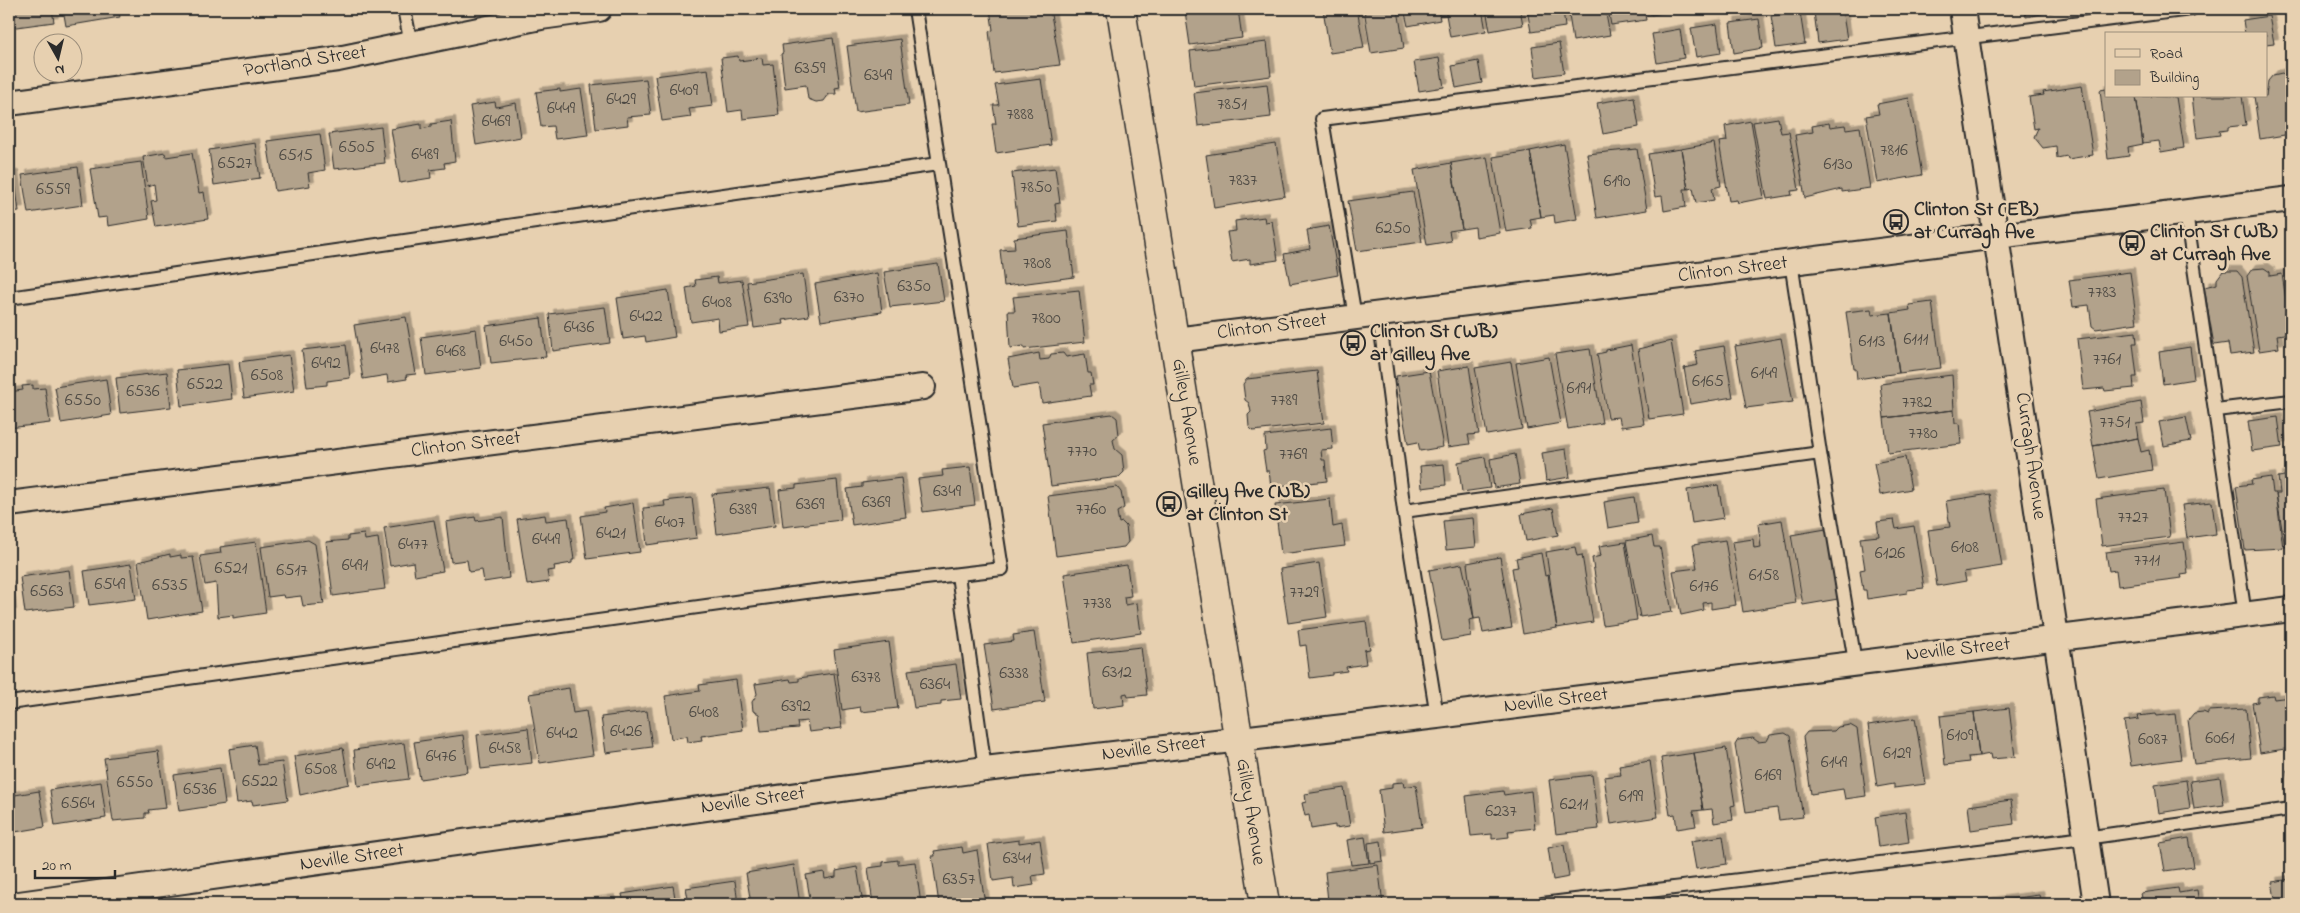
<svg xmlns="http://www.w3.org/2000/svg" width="2300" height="913" font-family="'Indie Flower',sans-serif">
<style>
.building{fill:#b2a28b;stroke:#2b2b2b;filter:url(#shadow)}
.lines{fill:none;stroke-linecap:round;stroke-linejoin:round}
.service-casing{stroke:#2b2b2b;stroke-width:16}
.minor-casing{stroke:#2b2b2b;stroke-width:28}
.tertiary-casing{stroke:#2b2b2b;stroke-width:31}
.service{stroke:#e7d0b0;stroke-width:12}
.minor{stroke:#e7d0b0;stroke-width:24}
.tertiary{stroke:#e7d0b0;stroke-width:28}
.labels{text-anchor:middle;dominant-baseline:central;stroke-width:5;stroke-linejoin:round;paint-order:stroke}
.number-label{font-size:18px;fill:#4d4943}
.street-label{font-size:20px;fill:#2b2b2b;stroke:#e7d0b0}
.poi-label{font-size:20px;font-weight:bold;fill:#2b2b2b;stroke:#e7d0b0;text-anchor:start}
</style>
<defs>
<filter id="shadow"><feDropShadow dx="4.5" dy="-4.5" stdDeviation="0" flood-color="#0004"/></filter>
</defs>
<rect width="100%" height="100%" fill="#e7d0b0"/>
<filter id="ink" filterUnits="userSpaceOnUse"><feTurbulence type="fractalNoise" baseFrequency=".02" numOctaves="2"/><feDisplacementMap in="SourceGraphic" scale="10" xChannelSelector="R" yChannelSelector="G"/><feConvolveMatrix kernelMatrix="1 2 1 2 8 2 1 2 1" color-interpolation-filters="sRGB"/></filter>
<g filter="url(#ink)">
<!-- building -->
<path class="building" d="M9,9H52L54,22L9,28Z
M63,9H118L120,17L66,26Z
M990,9H1050L1060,65L994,73L989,31L993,30Z
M1199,9H1238L1242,38L1190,45L1185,11Z
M1323,9H1357L1364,48L1330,53Z
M1364,9H1398L1404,48L1371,53Z
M1404,9H1438L1440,20L1408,26Z
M1445,9H1482L1486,31L1450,37Z
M1486,9H1520L1523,25L1490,31Z
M1527,9H1563L1565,27L1531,32Z
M1568,9H1605L1610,35L1573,41Z
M1608,9H1644L1646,20L1611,25Z
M1650,9H1683V10L1651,15Z
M1842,9L1847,39L1818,43L1814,12Z
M2024,9H2057V11L2026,17Z
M1800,12L1805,44L1776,48L1771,16Z
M2269,16L2274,43L2266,44V34H2245L2243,20Z
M1759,19L1763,48L1734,53L1730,23Z
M1717,24L1721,53L1696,57L1691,28Z
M1680,29L1684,58L1657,63L1652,34Z
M833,38L840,87L835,88L836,94H829L824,101L816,102L808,99L806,85L785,88L781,54L783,53L782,45Z
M900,39L909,105L856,112L847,46Z
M1267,42L1271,76L1194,86L1190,51Z
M1559,43L1564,73L1536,77L1532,47Z
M738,56L739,61L762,58L763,65L773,64L779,115L743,119L742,110L728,112L721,58Z
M1439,58L1444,87L1419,91L1414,62Z
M1478,61L1482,83L1456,88L1452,66Z
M708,69L713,106L689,109L691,117L662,121L655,76Z
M2282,73L2291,81V134L2260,139L2254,96H2266L2268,81L2273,75Z
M646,79L651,115L627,117L628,125L596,129L591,85Z
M1041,79L1051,145L996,153L992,124H996L993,105H999L995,85Z
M1267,84L1271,117L1198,126L1194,93Z
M2082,86L2093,155L2068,159L2067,156L2057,158L2056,146L2043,148L2034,137L2038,128L2034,129L2029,97L2044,95L2043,92Z
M560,89V92L581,89L588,135L555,139L553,126L541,127L536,92Z
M2106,89V96H2136L2143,144L2128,147L2129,156L2108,159L2100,90Z
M2136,96L2176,97L2184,148L2161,152L2159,141L2143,143Z
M2192,96H2242L2246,125L2228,127V130L2219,131L2220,135L2197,138Z
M1634,97L1639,127L1603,134L1597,103Z
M1909,98L1922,175L1877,183L1866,116L1879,114L1877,104Z
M495,102L496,107L516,103L521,137L476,145L470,106Z
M1778,118L1781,133L1789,132L1799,190L1791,191L1792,195L1767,199L1753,122Z
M451,121L455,161L444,163L445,168L430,170L431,178L400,183L391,129L421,124V129L431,127V124Z
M1751,121L1764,198L1738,203L1737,200L1729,201L1719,142L1727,141L1725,126Z
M1829,123L1830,127L1845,125L1846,129L1860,127L1870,188L1842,192V189L1805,198L1795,135L1813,132L1812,126Z
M381,127L385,163L334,169L329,134Z
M320,134L325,170L308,173L310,186L275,191L267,141Z
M255,143L260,178L214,185L209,150Z
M1714,143L1721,186L1712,188L1714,200L1696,203L1693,188L1688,189L1681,149Z
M1276,144L1285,196L1214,208L1206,155Z
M1564,144L1577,219L1555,223L1554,215L1541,217L1530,151Z
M1637,149L1647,210L1597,218L1587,154Z
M1681,149L1688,189H1684L1686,207L1664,211L1662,196L1655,197L1648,154Z
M1530,151L1541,217L1530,219L1532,228L1506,232L1493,157Z
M165,153L166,157L192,153L199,193L204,192L208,219L156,227L151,201L156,200L154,184L148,186L143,157Z
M1487,157L1500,233L1476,237L1475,227L1462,229L1451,163Z
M141,162L149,219L108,226L107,217L98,218L90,169Z
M1451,163L1462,229L1449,231L1451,241L1427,245L1414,170Z
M78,167L83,205L28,213L22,175Z
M1055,168L1060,203L1055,204L1057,221L1018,226L1012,173Z
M9,175H14L19,211L9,212Z
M1413,192L1422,242L1357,251L1348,201Z
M1264,217L1265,222L1272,221L1278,260L1250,264V259L1232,262L1227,232L1236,231L1235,221Z
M1329,226L1338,275L1290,284L1284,254L1310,249L1307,230Z
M1068,231L1074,277L1004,286L1000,250L1015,249L1014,238Z
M2287,263H2291V293Z
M938,264L944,301L890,307L884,272Z
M2264,268L2270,272V276L2282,274L2291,333L2277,335L2279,348L2259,351L2247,276L2252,269Z
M2223,271H2237L2242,277L2254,352L2230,355L2228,343L2214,345L2204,287L2217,284V279Z
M2130,272L2137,323L2096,329L2092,326L2089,305L2073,307L2069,280Z
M877,273L882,312L821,321L815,284Z
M803,274L809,316L783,320L784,324L754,328L747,282Z
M717,277L718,283L742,280L749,327L719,331L718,318L691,322L686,288L696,286L695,280Z
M668,290L675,337L646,342L645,336L623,339L617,298Z
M1079,290L1085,342L1024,349V346L1010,348L1008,311H1015L1013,297Z
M1932,302L1941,368L1899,373L1891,313L1910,310L1909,305Z
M605,307L610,343L553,351L549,314Z
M1871,309L1872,315L1891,313L1899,373L1857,379L1856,369H1854L1846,312Z
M406,317L416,374L406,375L407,379L388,382L387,375L363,379L354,325Z
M541,318L546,357L491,363L486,326Z
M476,329L481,368L426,375L421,337Z
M2136,332L2137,343H2133L2137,377H2133L2134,388L2105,391L2104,388L2083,390L2077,339Z
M1781,338L1793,402L1746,408L1735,346Z
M1671,341L1683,414L1649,419L1638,349Z
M346,345L350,378L327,381V385L307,387L302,350Z
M1631,345L1644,424L1621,427L1619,417L1608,418L1597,354L1606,352V350Z
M1724,346L1733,397L1690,404L1684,368L1698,365L1695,351Z
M2190,347L2194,379L2163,384L2159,352Z
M1590,349L1602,423L1568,429L1555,354Z
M1039,353L1040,360L1049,359L1051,354L1063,353L1066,357L1085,354L1088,373H1091L1093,385H1089L1091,396L1042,403L1039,384L1013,388L1008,359Z
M289,355L294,391L244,398L239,362Z
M1549,357L1561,423L1527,429L1516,363Z
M1511,362L1522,429L1487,435L1475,368Z
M228,364L232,399L181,406L177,370Z
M1469,366L1479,434L1468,435L1470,444L1448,447L1437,371Z
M1317,371L1324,423L1253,431L1249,427L1248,415L1251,412L1249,403L1245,400L1243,384L1247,379Z
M1429,371L1443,447L1420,451L1418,442L1408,444L1396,376Z
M167,372L171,407L120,413L116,378Z
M1952,375L1954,410L1884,418L1880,384Z
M106,379L111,415L61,423L55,387Z
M33,385V389L45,388L50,423L9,428V392L23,390L22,386Z
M2141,402L2144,423L2136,424L2138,438L2093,446L2087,412Z
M1954,410L1955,423H1959L1961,444L1888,453L1884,418Z
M1112,414L1117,418L1119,435L1113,440L1115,449L1122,455L1124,472L1119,477L1051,486L1042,423Z
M2186,417L2191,441L2164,446L2159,422Z
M2278,417L2282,447L2252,451L2248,421Z
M1331,428L1333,449L1321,450L1322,460H1325L1327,481L1271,487L1269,471H1266L1263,451L1266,450L1265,436Z
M2138,438L2141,452L2149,450L2152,470L2099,479L2093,446Z
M1566,449L1570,477L1546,481L1542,453Z
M1515,454L1520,484L1494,488L1490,459Z
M1485,457L1490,488L1462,492L1458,462Z
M1905,457L1911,489L1880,495L1874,463Z
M1444,464L1446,485L1422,488L1420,466Z
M970,467L975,505L923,512L918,479L943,476L942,470Z
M2291,475V546L2285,547L2276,493H2280L2278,477Z
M2271,477L2273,493H2276L2283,548L2245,550L2236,486L2252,484L2251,480Z
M901,478L906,517L852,525L847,489L862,487V483Z
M837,480L841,520L783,527L779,490L796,488V485Z
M1718,485L1724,518L1692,523L1687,490Z
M1117,487L1121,492L1124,508L1117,512L1119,523L1122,522L1126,526L1128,542L1124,547L1056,556L1048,496Z
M770,488L775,526L717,534L712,494Z
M2164,490L2170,537L2102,546L2096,499Z
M1990,494L2002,566L1964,572L1966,581L1937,586L1928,530L1950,527L1946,501Z
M1634,497L1638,523L1608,528L1604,502Z
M692,498L697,538L647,545L643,508L665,506L664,501Z
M1330,499L1333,527L1342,525L1345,546L1281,554L1275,505Z
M2212,502L2216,534L2187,538L2182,505Z
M633,503L640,552L587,559L581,516L605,512L604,508Z
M1553,508L1558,535L1526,541L1521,514Z
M545,515L546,521L568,518L574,560H572V563L554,566L555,570L547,571L549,582L527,585L517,519Z
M475,517L476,521L503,517L509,578L484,582L482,570L469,572L467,560L451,562L446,522Z
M1473,518L1476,547L1446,550L1443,521Z
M434,520L443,571L415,576L413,562L390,566L384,528Z
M1782,520L1796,603L1743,612L1732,542L1753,539L1754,548L1761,547L1758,524Z
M1894,520L1896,529L1914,526L1924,588L1907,590V593L1867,599L1866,590H1863L1860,570L1865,569L1860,538L1879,536L1877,522Z
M1826,529L1838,599L1803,605L1791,535Z
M364,534L365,540L378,538L385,589L333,596L326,542L348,540V536Z
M1652,536L1654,547H1660L1672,612L1640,617L1626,541Z
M308,540L315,544L324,604L303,606L301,596L284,598L283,595L268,597L261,547Z
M1725,540L1736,605L1711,609V602L1703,603L1704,610L1681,615L1673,571L1697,568L1693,545Z
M256,542L266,613L233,618V615L218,617L216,583L205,585L200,556L221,553L220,547Z
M1625,542L1637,620L1603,625L1592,558L1601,556L1599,546Z
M2184,542L2188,574L2181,575L2182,578L2118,586L2116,570L2109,571L2106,552Z
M1575,547L1577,556L1582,555L1593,622L1557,628L1546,552Z
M1541,553L1545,576L1548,575L1557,628L1523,634L1512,568L1518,567L1516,558Z
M170,554V557L181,555V558L193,557L202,611L147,620L138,562Z
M1500,557L1512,628L1483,633L1480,618L1474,619L1467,563Z
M1319,563L1327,617L1288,623L1280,569Z
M131,564L136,599L89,605L84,571Z
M1462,564L1474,619L1469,620L1471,636L1442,641L1429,570Z
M1127,565L1131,596L1124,597L1125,605L1137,603L1141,633L1074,643L1064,574Z
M69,570L74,607L25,613L20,577Z
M9,585L12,614H9Z
M1366,621L1370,649L1364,650L1366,664L1346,667L1347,671L1332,673V675L1310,678L1306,645L1300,646L1298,630Z
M1034,632L1045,702L994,709L984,645L1014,641L1013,635Z
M889,642L898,708L861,712L860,707L842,710L834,650Z
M1141,647L1147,695L1128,697L1127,693L1123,694L1124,705L1093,709L1087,653Z
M956,664L961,699L941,701V705L914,708L908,670Z
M834,673L842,728L809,732L807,721L797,722L798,728L761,731L759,714L753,711L752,702L757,694L755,684L790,679L791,682L799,681V678Z
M736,680L743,730L701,736L702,740L688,742L687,736L671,739L665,696L700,691L699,685Z
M569,688L573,713L586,711L593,755L540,763L529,694Z
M2273,695L2274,699L2290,697L2291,748L2260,753L2252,703L2258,702V697Z
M2009,708L2015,757L1991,759L1990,754L1979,756L1974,712Z
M2246,709L2251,758L2194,764L2188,720L2194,713L2203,712L2208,714V711Z
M647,711L652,747L606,753L601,717Z
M1974,712L1979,756L1968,757L1969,762L1945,765L1940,716Z
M2156,714L2157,716L2175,714L2181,759L2131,766L2124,721L2139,719L2138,716Z
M1915,718L1926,784L1894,788V784L1877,787L1868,725Z
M1850,725L1857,729L1866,796L1845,799L1843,789L1811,794L1803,737L1807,732L1834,731L1838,727Z
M528,728L532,763L481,769L477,735Z
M1785,733L1790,736L1803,817L1779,820L1777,808L1746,812L1735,745L1738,740L1753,738L1758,742L1767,741L1770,735Z
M463,735L468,772L420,779L414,742Z
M404,743L409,779L358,786L354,750Z
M255,745L258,765L282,762L288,800L253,805L252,801L237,803L229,749Z
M343,748L349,784L300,795L294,756Z
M1726,748L1735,805L1731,806L1733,820L1714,823L1712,809L1703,810L1694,753Z
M158,751L166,808L148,810L149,813H145V818L113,821L104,758Z
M1694,753L1703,810L1693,811L1696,826L1677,829L1675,814L1670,815L1661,758Z
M1650,761L1658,817L1611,824L1604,777L1621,775L1619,766Z
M220,768L225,804L179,811L174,775Z
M2291,769V795L2287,770Z
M1592,775L1599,829L1556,834L1549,780Z
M2220,777L2224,805L2194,809L2190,781Z
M2186,780L2190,808L2159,813L2155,785Z
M101,782L106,818L55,826L50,790Z
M1403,782L1404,787L1416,785L1422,827L1384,832L1379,790L1392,788V783Z
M1344,788L1350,826L1335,828V825L1311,829L1309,815L1305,816L1302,803L1306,802L1305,794Z
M39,791L45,827L9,833V796Z
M1503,791L1504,795L1531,791L1535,828L1508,831L1509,837L1492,839V834L1471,836L1466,796Z
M2011,800L2014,824L1971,830L1968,806Z
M1905,812L1909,842L1879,847L1875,817Z
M1723,836L1727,864L1696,869L1691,841Z
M1365,837L1369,863L1351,865L1347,840Z
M2189,838L2194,867L2165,871L2160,843Z
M1019,840V843L1040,840L1045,874L1032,876L1034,885L1014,888L1013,878L993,881L988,844Z
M1381,841L1383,861L1370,863L1368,843Z
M1564,845L1569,877L1553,880L1548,848Z
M962,847L963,853L977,850L985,904H939L932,856H935L934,851Z
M898,860V864L915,862L921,904H873L868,868L883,866V862Z
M794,865L800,904H751L746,873Z
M1378,865L1383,904H1336V900L1328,901L1325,872Z
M857,867L863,904H811L806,875L824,872L825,879L836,877V871Z
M2291,879V904H2276L2272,882Z
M735,881L738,904H689L686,888Z
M673,886L676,904H624L622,894Z
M2178,888L2179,893L2197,890L2199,904H2143L2141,893Z
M2039,895L2041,904H1973Z
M610,899L611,904H577Z"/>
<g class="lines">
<defs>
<path id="service" d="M404,9L411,44
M2186,213L2245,615
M9,298L938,164
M1379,315L1404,511L1437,716
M1355,317L1322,119L2191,9
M2216,410L2291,401
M1820,453L1855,662
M1404,511L1820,453L1791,262
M958,575L985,769
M9,703L806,592L1002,569L915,9
M1542,904L2085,838L2291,809"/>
<path id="minor" d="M1962,9L2096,904
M9,103L338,59L541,17L599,9
M1175,340L2291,199
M9,504L923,387
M19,904L985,769L1437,716L2291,609"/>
<path id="tertiary" d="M1121,9L1265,904"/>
</defs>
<!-- service casing -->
<use href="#service" class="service-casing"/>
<!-- minor casing -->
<use href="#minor" class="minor-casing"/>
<!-- tertiary casing -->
<use href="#tertiary" class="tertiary-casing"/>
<!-- service -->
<use href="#service" class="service"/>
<!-- minor -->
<use href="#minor" class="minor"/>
<!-- tertiary -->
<use href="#tertiary" class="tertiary"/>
</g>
</g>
<!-- icons -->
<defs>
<symbol id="bus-ring" viewBox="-11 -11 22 22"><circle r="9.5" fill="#e7d0b0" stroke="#2b2b2b" stroke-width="1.5"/><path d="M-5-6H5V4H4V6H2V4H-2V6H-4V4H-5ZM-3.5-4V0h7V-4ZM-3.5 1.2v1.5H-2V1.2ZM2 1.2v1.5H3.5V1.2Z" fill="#2b2b2b"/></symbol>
</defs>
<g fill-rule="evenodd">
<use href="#bus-ring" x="1882" y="208" width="28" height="28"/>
<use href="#bus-ring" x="2118" y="229" width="28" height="28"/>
<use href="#bus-ring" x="1339" y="329" width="28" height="28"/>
<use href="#bus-ring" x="1155" y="490" width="28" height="28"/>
</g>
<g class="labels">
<!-- number labels -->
<g class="number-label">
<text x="810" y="69">6359</text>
<text x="878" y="76">6349</text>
<text x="684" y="91">6409</text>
<text x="621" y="100">6429</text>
<text x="1232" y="105">7851</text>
<text x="561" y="109">6449</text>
<text x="1020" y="115">7888</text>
<text x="496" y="122">6469</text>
<text x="357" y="148">6505</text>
<text x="1894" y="151">7816</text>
<text x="425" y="155">6489</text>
<text x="296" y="156">6515</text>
<text x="235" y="164">6527</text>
<text x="1838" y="165">6130</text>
<text x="1243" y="181">7837</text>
<text x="1617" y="182">6190</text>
<text x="1036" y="188">7850</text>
<text x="53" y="190">6559</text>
<text x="1393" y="229">6250</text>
<text x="1037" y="264">7808</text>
<text x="914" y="287">6350</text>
<text x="2102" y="293">7783</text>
<text x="849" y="298">6370</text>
<text x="778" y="299">6390</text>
<text x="717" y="303">6408</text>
<text x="646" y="317">6422</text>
<text x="1046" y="319">7800</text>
<text x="579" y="328">6436</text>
<text x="1916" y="340">6111</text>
<text x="516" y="342">6450</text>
<text x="1872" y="342">6113</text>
<text x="385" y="349">6478</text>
<text x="451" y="352">6468</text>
<text x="2107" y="360">7761</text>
<text x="326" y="364">6492</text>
<text x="1764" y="374">6149</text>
<text x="267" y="376">6508</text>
<text x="1708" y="382">6165</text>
<text x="205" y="385">6522</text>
<text x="1579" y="389">6191</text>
<text x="143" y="392">6536</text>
<text x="83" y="401">6550</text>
<text x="1284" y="401">7789</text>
<text x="1917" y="403">7782</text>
<text x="2115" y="423">7751</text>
<text x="1923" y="434">7780</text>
<text x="1082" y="452">7770</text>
<text x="1293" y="455">7769</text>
<text x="947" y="492">6349</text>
<text x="876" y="503">6369</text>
<text x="810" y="505">6369</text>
<text x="743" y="510">6389</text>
<text x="1091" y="510">7760</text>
<text x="2133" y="518">7727</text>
<text x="670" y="523">6407</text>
<text x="611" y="534">6421</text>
<text x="546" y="540">6449</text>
<text x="413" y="545">6477</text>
<text x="1965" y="548">6108</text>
<text x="1890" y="554">6126</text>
<text x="2147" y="561">7711</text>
<text x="355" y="566">6491</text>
<text x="231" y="569">6521</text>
<text x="292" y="571">6517</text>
<text x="1764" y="576">6158</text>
<text x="110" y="585">6549</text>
<text x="170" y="586">6535</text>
<text x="1704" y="587">6176</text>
<text x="47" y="592">6563</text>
<text x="1304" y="593">7729</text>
<text x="1097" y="604">7738</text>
<text x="1117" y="673">6312</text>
<text x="1014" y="674">6338</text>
<text x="866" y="678">6378</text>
<text x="935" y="685">6364</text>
<text x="796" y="707">6392</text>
<text x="704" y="713">6408</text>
<text x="626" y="732">6426</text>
<text x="562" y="734">6442</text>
<text x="1960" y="736">6109</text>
<text x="2220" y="739">6061</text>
<text x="2153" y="740">6087</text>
<text x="505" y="749">6458</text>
<text x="1897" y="754">6129</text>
<text x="441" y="757">6476</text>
<text x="1834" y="763">6149</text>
<text x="381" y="765">6492</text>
<text x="321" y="770">6508</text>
<text x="1768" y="776">6169</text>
<text x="260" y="782">6522</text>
<text x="135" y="783">6550</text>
<text x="200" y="790">6536</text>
<text x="1631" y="797">6199</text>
<text x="78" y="804">6564</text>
<text x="1574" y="805">6211</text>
<text x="1501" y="812">6237</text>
<text x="1017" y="859">6341</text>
<text x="959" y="880">6357</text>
</g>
<!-- street labels -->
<g class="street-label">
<text transform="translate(305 62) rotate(-9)">Portland Street</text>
<text transform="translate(1733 270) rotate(-7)">Clinton Street</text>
<text transform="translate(1272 327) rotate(-7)">Clinton Street</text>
<text transform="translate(1186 412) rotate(81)">Gilley Avenue</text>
<text transform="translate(466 445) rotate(-7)">Clinton Street</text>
<text transform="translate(2030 456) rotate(82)">Curragh Avenue</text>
<text transform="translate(1958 650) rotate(-6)">Neville Street</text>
<text transform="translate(1556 701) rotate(-7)">Neville Street</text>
<text transform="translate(1154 749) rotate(-7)">Neville Street</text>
<text transform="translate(753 801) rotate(-8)">Neville Street</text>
<text transform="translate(1250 812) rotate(81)">Gilley Avenue</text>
<text transform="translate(352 858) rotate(-8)">Neville Street</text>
</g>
<!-- poi labels -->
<g class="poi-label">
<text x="1914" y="210">Clinton St (EB)<tspan x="1914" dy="23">at Curragh Ave</tspan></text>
<text x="2150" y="232">Clinton St (WB)<tspan x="2150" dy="23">at Curragh Ave</tspan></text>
<text x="1370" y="332">Clinton St (WB)<tspan x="1370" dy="23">at Gilley Ave</tspan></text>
<text x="1186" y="492">Gilley Ave (NB)<tspan x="1186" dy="23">at Clinton St</tspan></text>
</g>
</g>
<!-- margin -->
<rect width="2300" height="913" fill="none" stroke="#e7d0b0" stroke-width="30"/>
<rect x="15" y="15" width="2270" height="883" fill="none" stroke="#2b2b2b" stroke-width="2" filter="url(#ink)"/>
<!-- legend -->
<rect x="2105" y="32" width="162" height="65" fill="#e7d0b0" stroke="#9c8e7b"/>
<rect x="2115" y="49" width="25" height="8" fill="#e7d0b0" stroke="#9c8e7b"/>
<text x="2150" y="58" font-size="15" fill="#2b2b2b">Road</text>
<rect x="2115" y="70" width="25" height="15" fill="#b2a28b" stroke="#9c8e7b"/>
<text x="2150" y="82" font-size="15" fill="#2b2b2b">Building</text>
<!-- north arrow -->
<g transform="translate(58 58) rotate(172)"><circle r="24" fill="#e7d0b0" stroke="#9c8e7b"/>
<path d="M0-4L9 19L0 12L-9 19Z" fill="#2b2b2b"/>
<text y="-8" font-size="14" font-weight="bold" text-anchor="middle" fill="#2b2b2b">N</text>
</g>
<!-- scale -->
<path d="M35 870v8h80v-8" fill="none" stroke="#2b2b2b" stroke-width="2.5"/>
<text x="42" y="870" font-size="15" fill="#2b2b2b" stroke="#e7d0b0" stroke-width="4" paint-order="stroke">20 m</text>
</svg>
